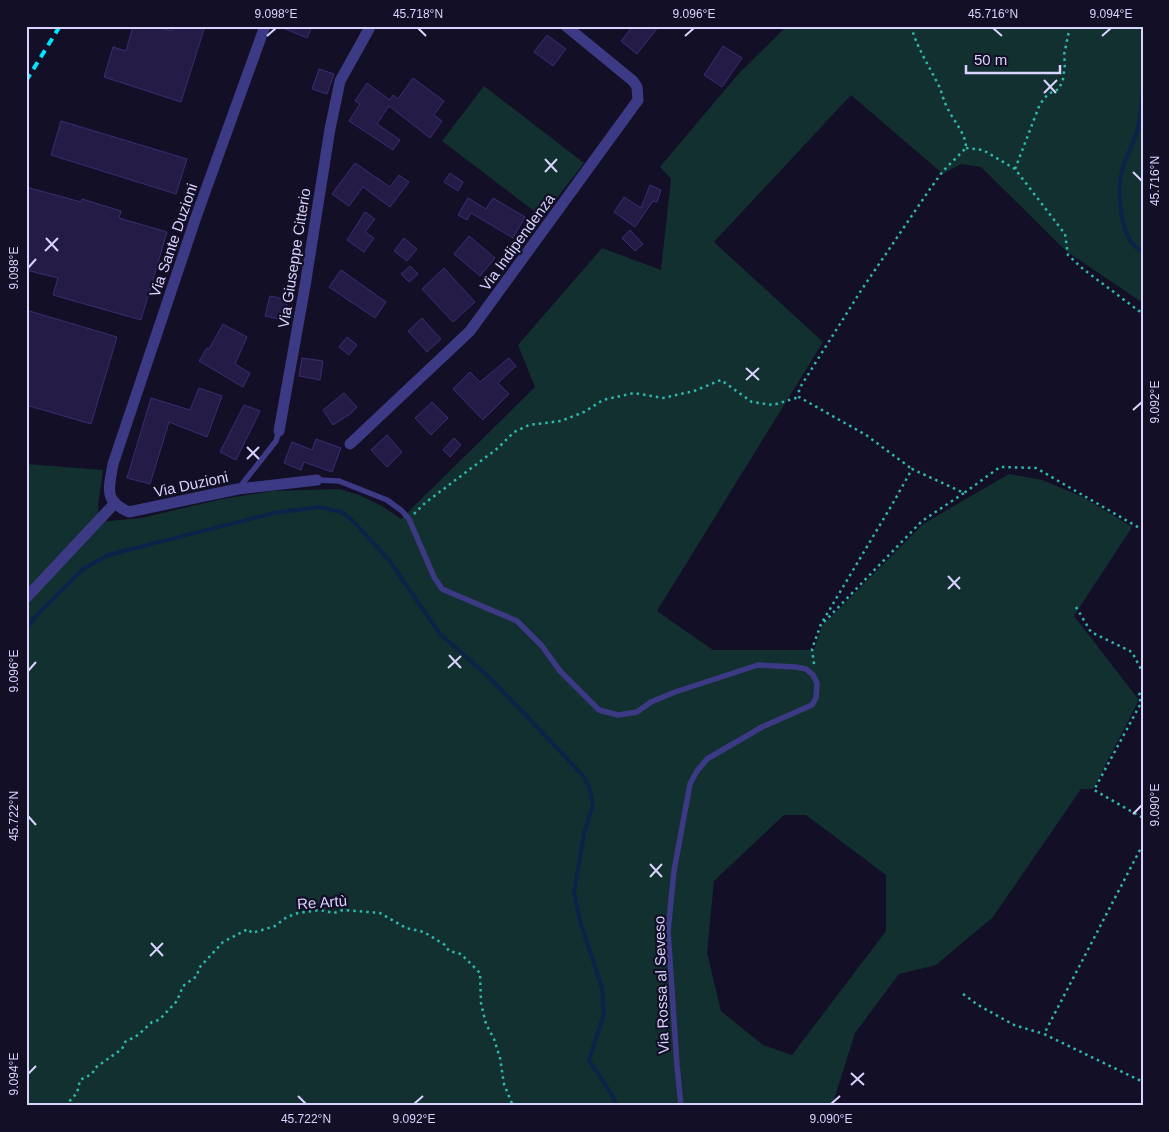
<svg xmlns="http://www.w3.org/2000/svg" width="1169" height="1132" font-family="Helvetica,sans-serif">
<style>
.green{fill:#12302f;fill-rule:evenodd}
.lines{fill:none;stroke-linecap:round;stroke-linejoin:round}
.stream{stroke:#0c2248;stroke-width:4}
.building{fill:#241b47;stroke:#3b2d73}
.path{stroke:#2fb8b0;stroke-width:2.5;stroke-dasharray:2.5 4;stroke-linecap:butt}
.lane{stroke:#3d3a85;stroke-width:5.5}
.street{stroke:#3d3a85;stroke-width:11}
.rail{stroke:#00e5ff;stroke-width:4;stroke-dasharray:8 6;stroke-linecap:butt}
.ticks{fill:none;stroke:#d9d4ff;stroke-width:2}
.labels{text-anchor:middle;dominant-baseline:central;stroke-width:4.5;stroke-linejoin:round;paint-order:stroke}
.street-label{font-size:15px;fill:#d9d4ff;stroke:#130f26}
.neatline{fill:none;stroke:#d9d4ff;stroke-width:2}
.ticks-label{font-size:12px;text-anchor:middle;fill:#d9d4ff}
</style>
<rect width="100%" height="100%" fill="#130f26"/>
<!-- green -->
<path class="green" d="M787,26H1143V303L1066,251L981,167L961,164L943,174L851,95L714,242L823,342L657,611L713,650H814L822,626L923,524L1009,474L1042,480L1083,497L1132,527L1074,616L1139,700L1093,789H1081L993,917L936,965L899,974L855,1033L832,1106H26V464L103,470L98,504L99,522L141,518L222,499L272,491L339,489L359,495L382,506L401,519L535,387L518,345L602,248L661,270L671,179L660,167L740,72ZM784,815H806L886,875V931L792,1055L763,1045L721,1011L707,953L714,881Z
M484,86L584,163L542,217L442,141Z"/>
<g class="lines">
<!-- stream -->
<path class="stream" d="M1143,90C1141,102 1141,115 1138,128C1134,144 1124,159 1121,175C1117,193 1121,246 1143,251
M26,629L34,618L83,569L108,555L274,513L319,507L341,512L350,518L389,560L440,634L490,678L560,751L585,778L590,790L593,805L584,834L574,892L580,921L602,988L604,1014L589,1060L612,1095L617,1106"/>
</g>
<!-- building -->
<path class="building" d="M133,26H155L171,31L172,26H205L181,102L104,77L113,47L126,51Z
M278,26H312L307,38Z
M633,26H659L637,54L621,41Z
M547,35L566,49L553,66L534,52Z
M723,46L742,58L722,87L704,75Z
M319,69L334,74L327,94L312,89Z
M413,78L444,101L434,115L442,121L430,138L389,106L377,124L400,140L393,150L349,121L360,104L355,101L367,83L390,100L393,95L398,99Z
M61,121L187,159L176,194L51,155Z
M355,163L390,187L399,175L409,182L390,207L363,187L349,206L332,194Z
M450,173L463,182L458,191L444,182Z
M650,185L661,190L657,202L653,201L635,227L614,212L624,197L641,208Z
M26,187L81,202L82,199L121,211L119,218L167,232L141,320L53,295L58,278L26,270Z
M468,198L486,209L493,198L525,217L513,238L471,213L467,220L458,215Z
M365,212L375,219L365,232L374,238L364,252L347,240Z
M630,230L643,244L635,251L622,238Z
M469,236L495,258L480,276L454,254Z
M404,238L417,249L407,261L394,251Z
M410,266L418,274L409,282L401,274Z
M444,268L475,302L453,322L422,289Z
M341,270L386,302L375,318L329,287Z
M270,296L288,300L284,320L265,316Z
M26,310L117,337L91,424L26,405Z
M422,318L441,339L427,352L408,331Z
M223,324L247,337L235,364L250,373L243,387L199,361L207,348L209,349Z
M347,337L357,345L349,355L339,347Z
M302,358L323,361L320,380L299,376Z
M509,358L516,366L498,383L509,394L483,420L453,389L470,372L480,382Z
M199,388L222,396L207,437L169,422L150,484L127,478L151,398L190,410Z
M344,393L357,407L350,414L333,425L323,410Z
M432,402L448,418L431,435L415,418Z
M244,405L260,411L236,460L220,452Z
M387,435L402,452L387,467L371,450Z
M454,438L461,445L450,457L443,450Z
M316,439L341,448L332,472L304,462L301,470L284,463L292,442L312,450Z"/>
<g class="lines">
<!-- path -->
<path class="path" d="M911,26C917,48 929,66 939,86C942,92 943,100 947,107C953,121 966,133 966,148L943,171L930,189L862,289L799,389V397L866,435L912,469
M966,148L983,150L1015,169L1065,234L1068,255L1083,269L1143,314
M1015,169L1040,104L1048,94L1059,89L1063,79L1065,64L1064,55L1070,26
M414,514L425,503L498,448L514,432L529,425L561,421L584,412L603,400L634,393L663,398L694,391L721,380L752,402L773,405L799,397
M1076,607L1091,632L1132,652L1143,673
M824,622L922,521L964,493
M814,664L812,649L821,624L893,503L912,469L964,493L1000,467L1036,468L1143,530
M1143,687L1139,695L1141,703L1094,790L1143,818
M1143,844L1044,1034L1143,1082
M963,994L978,1005L1014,1025L1044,1034
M65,1106L77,1093L80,1080L92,1074L95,1068L122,1049L125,1042L138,1035L152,1022L159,1020L177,1001L183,986L197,976L199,968L223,942L248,929L252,933L275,926L287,917L298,913L320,910L334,913L343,910L380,913L406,928L424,932L445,945L449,951L461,954L480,973L481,1003L486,1024L494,1039L500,1058L504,1084L513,1106"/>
<!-- lane -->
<path class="lane" d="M317,480L339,481L387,500L402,511L409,519L434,577L442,589L517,621L542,646L560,671L599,710L618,715L637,712L651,702L675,692L758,665L796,667L806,669L813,675L817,683L816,698L812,705L762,727L707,759L697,771L690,784L674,871L668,931L677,1065L681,1106
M239,488L276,441L279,431"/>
<!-- street -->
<path class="street" d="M265,26L196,217L113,464C109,488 103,501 129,512L238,489L317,480
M279,431L305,286L330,129L340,81L369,29L368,26
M350,444L470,331L638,100L637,87L633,81L566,26
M26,598L114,504"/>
<!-- rail -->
<path class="rail" d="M26,81L60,26"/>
</g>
<!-- ticks -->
<path class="ticks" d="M418,28L426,36M993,28L1002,36M267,36L276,28M685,36L694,28M1102,36L1111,28M1044,80L1056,93M1044,93L1057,80M545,159L557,172M545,172L557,159M1133,172L1142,181M46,238L58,251M45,251L58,238M28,268L36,259M746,368L759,380M746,380L759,368M1133,410L1142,402M247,447L259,459M247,459L259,447M948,576L960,589M948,589L960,577M449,655L461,668M448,668L461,656M28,671L36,662M1133,814L1142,805M28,816L36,825M650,864L662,877M650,877L662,864M151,943L163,956M150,956L163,943M851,1073L864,1085M28,1074L36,1066M851,1085L864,1073M298,1096L306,1104M414,1104L423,1096M831,1104L840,1096"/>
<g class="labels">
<!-- street labels -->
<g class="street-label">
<text transform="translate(173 240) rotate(-71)">Via Sante Duzioni</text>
<text transform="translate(517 242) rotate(-54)">Via Indipendenza</text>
<text transform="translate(294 258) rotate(-81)">Via Giuseppe Citterio</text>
<text transform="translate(191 484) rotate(-12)">Via Duzioni</text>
<text transform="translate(322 902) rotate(-4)">Re Artù</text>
<text transform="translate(661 985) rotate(-92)">Via Rossa al Seveso</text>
</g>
</g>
<!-- border -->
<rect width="1169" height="1132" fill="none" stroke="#130f26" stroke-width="55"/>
<!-- scale -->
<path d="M966 65v8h94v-8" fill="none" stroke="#d9d4ff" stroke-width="2.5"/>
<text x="974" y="65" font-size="15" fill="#d9d4ff" stroke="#130f26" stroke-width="4" paint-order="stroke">50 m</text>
<rect x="28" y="28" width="1114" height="1076" class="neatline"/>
<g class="ticks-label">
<text x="276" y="18">9.098°E</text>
<text x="418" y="18">45.718°N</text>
<text x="694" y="18">9.096°E</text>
<text x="993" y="18">45.716°N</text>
<text x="1111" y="18">9.094°E</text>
<text transform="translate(1155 181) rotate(-90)" y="4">45.716°N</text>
<text transform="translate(14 268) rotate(-90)" y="4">9.098°E</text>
<text transform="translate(1155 402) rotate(-90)" y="4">9.092°E</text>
<text transform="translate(14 671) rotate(-90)" y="4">9.096°E</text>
<text transform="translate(1155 805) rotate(-90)" y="4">9.090°E</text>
<text transform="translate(14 816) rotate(-90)" y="4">45.722°N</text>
<text transform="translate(14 1074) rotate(-90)" y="4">9.094°E</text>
<text x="306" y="1123">45.722°N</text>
<text x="414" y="1123">9.092°E</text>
<text x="831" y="1123">9.090°E</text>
</g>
</svg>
